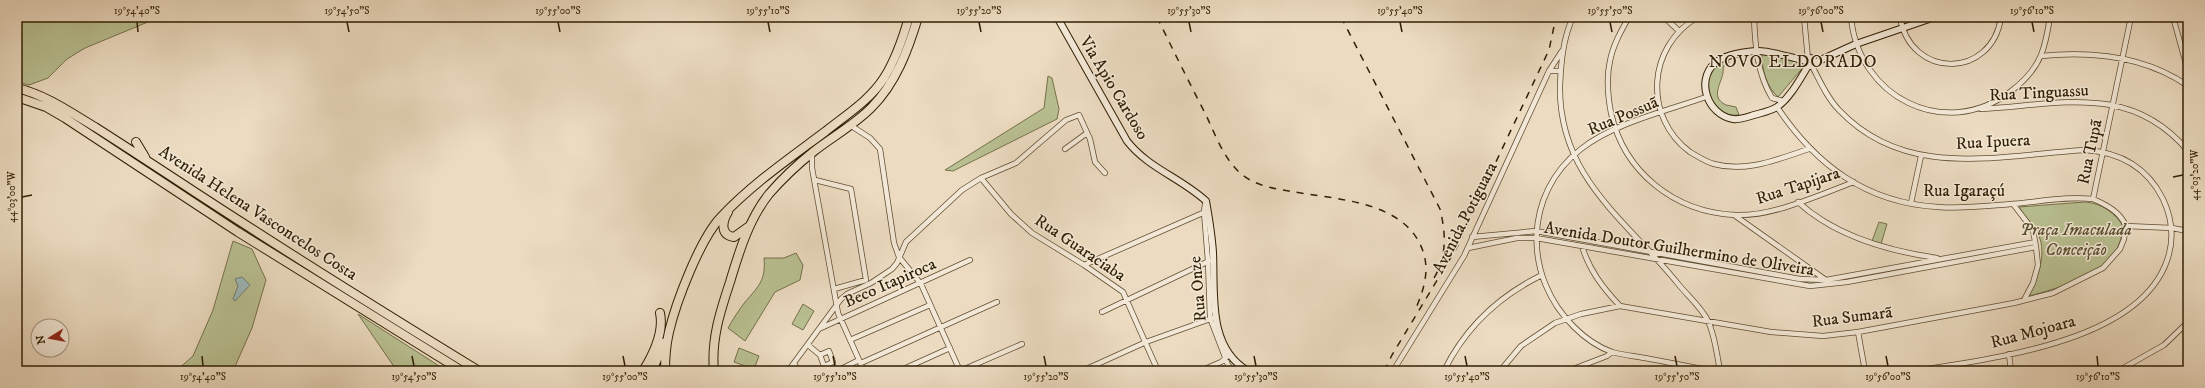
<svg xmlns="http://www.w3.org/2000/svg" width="2205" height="388" font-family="'IM FELL DW Pica',serif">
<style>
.green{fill:#b9c092;stroke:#75704a}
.water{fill:#9cb9bb;stroke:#717b71}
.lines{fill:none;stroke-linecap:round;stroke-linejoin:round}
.street-casing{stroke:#604e32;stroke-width:6}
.secondary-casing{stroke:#311f03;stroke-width:8}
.highway-casing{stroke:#311f03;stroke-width:10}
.street{stroke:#f3e8d7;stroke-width:4.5}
.secondary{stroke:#f3e8d7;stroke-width:6}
.highway{stroke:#ecdbc1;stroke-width:8}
.rail{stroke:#311f03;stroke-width:1.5;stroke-dasharray:7 7;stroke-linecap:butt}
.ticks{fill:none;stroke:#311f03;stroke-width:1.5}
.labels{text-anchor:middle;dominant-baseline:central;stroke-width:3;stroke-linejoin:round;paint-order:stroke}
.street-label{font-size:17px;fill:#311f03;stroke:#f3e8d7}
.park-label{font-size:17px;font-style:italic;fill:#5a4f2e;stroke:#f3e8d7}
.neighbourhood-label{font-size:18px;letter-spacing:1px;fill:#311f03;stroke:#f3e8d7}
.neatline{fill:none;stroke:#311f03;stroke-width:1.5}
.ticks-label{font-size:10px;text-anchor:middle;fill:#311f03}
</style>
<rect width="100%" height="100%" fill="#ecdbc1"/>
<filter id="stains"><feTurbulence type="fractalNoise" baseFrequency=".005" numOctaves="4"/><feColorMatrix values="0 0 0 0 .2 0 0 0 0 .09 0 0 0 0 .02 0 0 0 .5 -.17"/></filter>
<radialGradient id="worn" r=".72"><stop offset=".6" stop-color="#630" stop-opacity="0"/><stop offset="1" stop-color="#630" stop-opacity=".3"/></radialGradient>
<!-- green -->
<path class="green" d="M17,17H160L85,48L67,59L48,78L29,85L17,82Z
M1762,53L1805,62V65L1778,97C1767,88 1761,67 1762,53Z
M1728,59L1729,63L1723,67C1726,79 1707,96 1726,105C1729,106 1733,106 1736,107L1739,115C1709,119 1697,79 1717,65C1720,62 1725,61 1728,59Z
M1048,76L1052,78L1059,109L1057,119L953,171L945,170L1044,108Z
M2085,202C2101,203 2116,213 2124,228C2122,235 2120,242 2117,249C2104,275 2056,289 2029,296C2038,275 2049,252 2036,230C2031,222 2024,215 2019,207Z
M1879,222L1887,224L1881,244L1872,241Z
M233,241L252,249L266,280L252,328L233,371H176L193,356L213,310Z
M796,253L803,265L800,280L775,292L745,341L728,328C733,319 739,310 745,302C759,286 766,280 764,258H784Z
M803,304L814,311L803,330L792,324Z
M358,314L447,371H397Z
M739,348L759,356L754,369L734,362Z"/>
<!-- water -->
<path class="water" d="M242,277L250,285L235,301L233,299L238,286L235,279Z"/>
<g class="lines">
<defs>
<path id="street" d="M1573,17C1563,38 1561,63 1560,85C1558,178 1628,221 1679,285C1688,296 1702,308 1708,321C1715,336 1717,355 1720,371
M1629,17C1621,31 1613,45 1610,61C1606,78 1608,97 1611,113C1624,172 1674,212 1735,215C1772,217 1819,195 1854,182
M1664,17L1679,31
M1698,17C1647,46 1643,117 1690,152C1697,156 1706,162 1714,164C1747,173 1778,159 1809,149
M1754,17C1755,45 1757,73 1772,98L1783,101
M1804,17L1808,59
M1851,17C1858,97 1944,141 2010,92C2022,83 2035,70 2041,55C2046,43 2048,30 2050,17
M1900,17C1910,79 1992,80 2001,17
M2173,17L2188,71
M2041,56C2092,51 2145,56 2188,86
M1812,66C1820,81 1827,98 1839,110C1906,181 1999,155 2085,150C2120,152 2147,167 2163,199C2171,216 2174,235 2169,254C2146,343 1990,358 1915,371
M1549,71H1561
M1706,97C1666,111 1614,123 1581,149C1523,194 1523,277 1574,327C1584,337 1598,347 1612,352C1622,355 1634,356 1645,358C1668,362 1690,367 1713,371
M1777,107C1816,165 1866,203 1938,207C1963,209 1987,206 2011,204C2038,202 2067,196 2093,199C2107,205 2120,212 2126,226
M1981,109C2058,105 2130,82 2188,151
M850,125L870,138L880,149L894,243L899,257L921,284L960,371
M1065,149L1087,133
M812,152V168L838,313L864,371
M981,178L1011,214L1032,233L1084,265L1123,292L1158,371
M815,180L851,189L866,280L834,289
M2093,199L2131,17
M1798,202C1835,236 1888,251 1937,258
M1911,203L1921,156
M1205,204L1204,212L1208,261L1210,318L1228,365L1233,371
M2013,204L2033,230L2036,247L2038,265L2033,283L2024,300
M1734,215L1826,280
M2126,226L2172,228L2188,231
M1472,237L1536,231L1800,279L1826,280L2035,242
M1582,246C1589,270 1603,288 1620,306
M1468,248L1517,238H1536L1810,286L1847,282L2036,247
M1084,265L1205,212
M1102,312L1209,261
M821,328L970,260
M1858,332L1865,371
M850,340L930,305
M808,345L820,355L824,366L833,362L829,351L820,355
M2009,354L2011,371
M794,363L798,371
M861,363L997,302
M788,371L841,299L847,294L871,283L892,269L897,263L906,242L962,190L981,178L1016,163L1066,120L1079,115L1090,139L1095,162L1105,173
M837,371L859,360
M899,371L950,348
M960,371L1022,344
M1082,371L1146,342L1213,318
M1200,371L1221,362L1227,357
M1393,371L1464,256L1549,71L1562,51
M1444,371C1465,328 1499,296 1542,275
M1500,371L1521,346L1555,323L1581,314L1620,306L1771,332L1823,336L1858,332L2014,303L2053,293L2103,268L2120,249L2124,239L2126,226
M1568,371L1607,356L1612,352
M2118,371L2164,345L2188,322"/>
<path id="secondary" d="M1057,17L1127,141C1148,168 1181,178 1206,201C1209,218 1212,235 1213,253C1215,293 1207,347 1248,371
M1806 62a4 4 0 1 1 8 0a4 4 0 1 1-8 0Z
M1806,61C1792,58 1769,50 1756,51C1744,52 1724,55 1715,63C1695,81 1708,115 1733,119C1740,120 1747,117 1754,115C1761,113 1771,111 1777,107C1790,98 1800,79 1808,66
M1814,63L1856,44L1935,17"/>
<path id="highway" d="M17,88C46,95 70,112 95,127C131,150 166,173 201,196C293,256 386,314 479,371
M17,97L46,107L65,118L238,232L462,371
M136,142L145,157
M728,212C722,222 720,235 734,237L748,227
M643,371C653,355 664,332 660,313
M652,371L664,343
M665,371C665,358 666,345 669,332C676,302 700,239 721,217C752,184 790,158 826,131C846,115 870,100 884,78C896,59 903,38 909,17
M714,371C711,340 720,312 730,282C739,252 749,219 769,194C782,179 798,164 813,152C832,137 854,125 871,108C896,83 908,50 918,17"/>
</defs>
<!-- street casing -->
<use href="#street" class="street-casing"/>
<!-- secondary casing -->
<use href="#secondary" class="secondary-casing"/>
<!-- highway casing -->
<use href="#highway" class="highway-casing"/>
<!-- street -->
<use href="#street" class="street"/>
<!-- secondary -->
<use href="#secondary" class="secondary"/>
<!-- highway -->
<use href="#highway" class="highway"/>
<!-- rail -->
<path class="rail" d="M1157,17C1173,50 1189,82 1206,115C1215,134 1223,157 1239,172C1253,185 1271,188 1289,191C1332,199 1399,200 1420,244C1431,266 1425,287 1416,308
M1341,17L1440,209C1446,234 1447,256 1434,278
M1384,371L1392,355L1459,244L1466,225L1549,50L1556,17"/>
</g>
<!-- ticks -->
<path class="ticks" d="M137,22L138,32M347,22L349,32M558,22L560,32M768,22L770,32M979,22L981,32M1189,22L1191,32M1400,22L1402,32M1610,22L1612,32M1821,22L1823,32M2032,22L2034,32M2173,177L2183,175M22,197L32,195M202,356L203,366M412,356L414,366M623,356L625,366M833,356L835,366M1044,356L1046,366M1254,356L1256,366M1465,356L1467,366M1675,356L1677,366M1886,356L1888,366M2097,356L2098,366"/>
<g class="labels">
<!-- street labels -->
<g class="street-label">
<text transform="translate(1114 88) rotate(59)">Via Apio Cardoso</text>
<text transform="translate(2039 93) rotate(-3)">Rua Tinguassu</text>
<text transform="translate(1623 116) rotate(-23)">Rua Possuã</text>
<text transform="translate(1993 142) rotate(-3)">Rua Ipuera</text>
<text transform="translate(2090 152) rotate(-78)">Rua Tupã</text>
<text transform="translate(1798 186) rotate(-18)">Rua Tapijara</text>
<text x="1964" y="191">Rua Igaraçú</text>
<text transform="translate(258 213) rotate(33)">Avenida Helena Vasconcelos Costa</text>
<text transform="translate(1465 218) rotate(-63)">Avenida Potiguara</text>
<text transform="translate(1080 248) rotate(34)">Rua Guaraciaba</text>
<text transform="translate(1679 249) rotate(9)">Avenida Doutor Guilhermino de Oliveira</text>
<text transform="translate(890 283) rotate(-24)">Beco Itapiroca</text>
<text transform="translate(1198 289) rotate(-95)">Rua Onze</text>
<text transform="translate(1852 317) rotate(-7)">Rua Sumarã</text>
<text transform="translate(2033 332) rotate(-15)">Rua Mojoara</text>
</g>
<!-- park labels -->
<g class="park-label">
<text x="2076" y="230">Praça Imaculada<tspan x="2076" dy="20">Conceição</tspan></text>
</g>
<!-- neighbourhood labels -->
<g class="neighbourhood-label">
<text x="1793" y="62">NOVO ELDORADO</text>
</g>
</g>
<!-- margin -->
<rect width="2205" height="388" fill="none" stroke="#ecdbc1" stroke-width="44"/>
<!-- north arrow -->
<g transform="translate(50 338) rotate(259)"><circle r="19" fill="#f3e8d7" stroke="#a59882"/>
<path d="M0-3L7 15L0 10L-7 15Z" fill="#8f2418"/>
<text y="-6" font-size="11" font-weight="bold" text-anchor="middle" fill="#311f03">N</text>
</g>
<rect x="22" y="22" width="2161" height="344" class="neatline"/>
<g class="ticks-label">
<text x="137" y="14">19°54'40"S</text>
<text x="347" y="14">19°54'50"S</text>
<text x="558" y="14">19°55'00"S</text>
<text x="768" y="14">19°55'10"S</text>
<text x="979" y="14">19°55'20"S</text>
<text x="1189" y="14">19°55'30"S</text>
<text x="1400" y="14">19°55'40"S</text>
<text x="1610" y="14">19°55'50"S</text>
<text x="1821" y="14">19°56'00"S</text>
<text x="2032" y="14">19°56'10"S</text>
<text transform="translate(2194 175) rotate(-90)" y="4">44°03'20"W</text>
<text transform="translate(11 197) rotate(-90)" y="4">44°03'00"W</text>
<text x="203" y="380">19°54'40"S</text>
<text x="414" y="380">19°54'50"S</text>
<text x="625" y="380">19°55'00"S</text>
<text x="835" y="380">19°55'10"S</text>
<text x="1046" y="380">19°55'20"S</text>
<text x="1256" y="380">19°55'30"S</text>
<text x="1467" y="380">19°55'40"S</text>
<text x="1677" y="380">19°55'50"S</text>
<text x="1888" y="380">19°56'00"S</text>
<text x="2098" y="380">19°56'10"S</text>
</g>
<rect width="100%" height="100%" filter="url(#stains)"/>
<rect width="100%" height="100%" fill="url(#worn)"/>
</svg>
